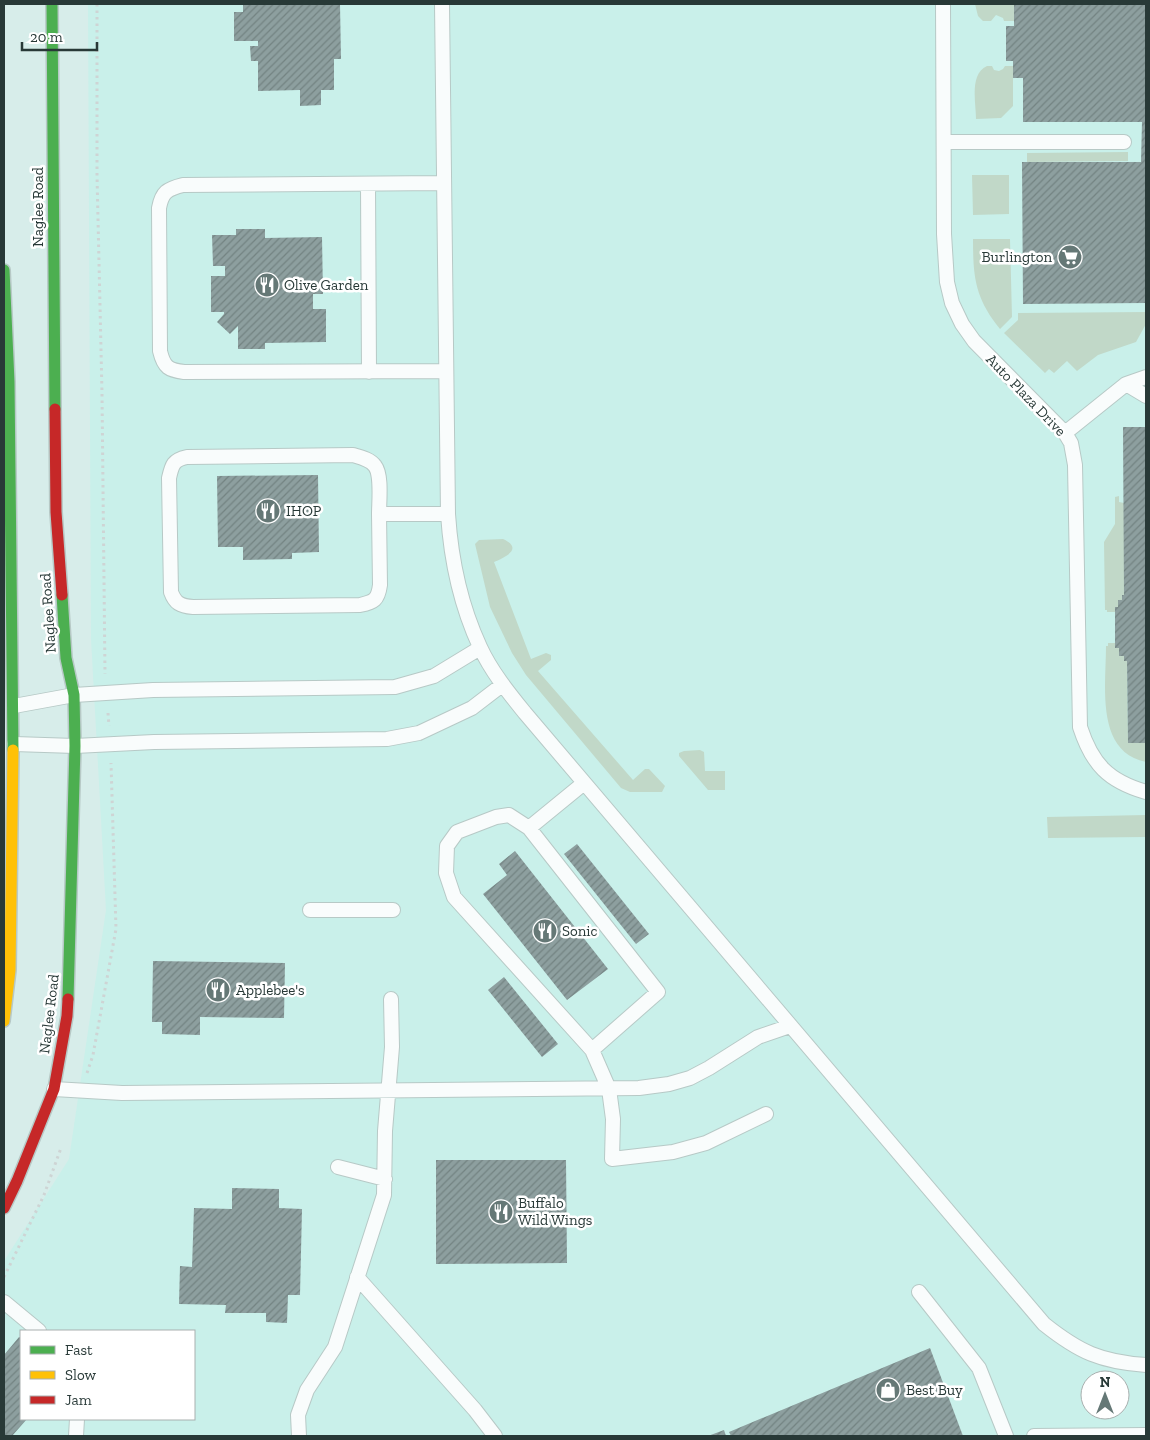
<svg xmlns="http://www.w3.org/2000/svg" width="1150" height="1440" font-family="'Zilla Slab',serif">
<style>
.built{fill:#c9f0ea;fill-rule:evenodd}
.green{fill:#c1d8c8}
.building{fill:url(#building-hatch)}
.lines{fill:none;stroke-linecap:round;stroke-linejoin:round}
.lane-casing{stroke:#b7c9c6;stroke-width:16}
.fast-casing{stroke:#b7c9c6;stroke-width:14}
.slow-casing{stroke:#b7c9c6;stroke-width:14}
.jam-casing{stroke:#b7c9c6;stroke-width:14}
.path{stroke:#ced4d4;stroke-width:3;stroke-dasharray:2.5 4;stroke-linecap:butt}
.lane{stroke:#f9fcfc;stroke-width:14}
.fast{stroke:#4caf50;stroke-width:11}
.slow{stroke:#ffc107;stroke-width:11}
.jam{stroke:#c62828;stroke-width:11}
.labels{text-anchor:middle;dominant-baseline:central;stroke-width:5;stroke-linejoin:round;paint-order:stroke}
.street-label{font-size:15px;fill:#283937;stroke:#fff}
.poi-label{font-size:15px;fill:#283937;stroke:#fff;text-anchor:start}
</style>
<defs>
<pattern id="building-hatch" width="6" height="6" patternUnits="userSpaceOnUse" patternTransform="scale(1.25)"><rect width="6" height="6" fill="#8d9f9f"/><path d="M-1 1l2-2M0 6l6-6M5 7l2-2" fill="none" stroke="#738382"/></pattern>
</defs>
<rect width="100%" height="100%" fill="#d7edea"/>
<!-- built -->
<path class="built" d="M88,4H1146V1436H4V1261L69,1159L106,910L91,639ZM21,1331H194V1419H21ZM1090,1380H1120V1410H1090Z"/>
<!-- green -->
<path class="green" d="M975,4H1014V21H1004L1003,18L996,15L991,21H983L978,16Z
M987,66H992L994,70L999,71L1003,69L1005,66H1013V106L1001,118L976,119C976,103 969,74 987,66Z
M1128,152V161L1027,162V153Z
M972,175H1009V214L973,215Z
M973,239H1010L1012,317L1000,329C975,298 973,277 973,239Z
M1146,312V324L1136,342L1098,355L1077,371L1067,361L1054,373L1049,369L1045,373L1004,333L1018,320V313Z
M1119,496V502L1124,503V595H1122V600H1118V607L1115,608V612H1107V610H1105L1104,542L1115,524V497Z
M503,539C525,549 503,558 494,562L531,659L546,653L551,655V660L538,671L633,780L645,769H649L665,786L662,792H630L621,788L526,675L512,653L490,607L475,544L479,540Z
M1108,643H1115V648H1119V656H1124V661H1127L1128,742L1146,743V762C1095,752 1106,685 1106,646H1108Z
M700,750L704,752L705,771H725V790H708L679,756V753L684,751Z
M1146,815V837L1048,838L1047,817Z"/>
<!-- building -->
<path class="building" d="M243,4H340L341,59H334V90H321V105L300,106V90L258,91V61H251L250,46H258V41H234V12H243Z
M1014,4H1146V303L1023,304L1022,162H1141L1142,122H1023V78H1013V61H1006V26H1014Z
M236,229H265V238L322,237L323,294H313V309H326V342L265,343V349H238V326L230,334L217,322L224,314V312H211V276H225V266H213L212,235H236Z
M1123,427H1146V743H1128L1127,661H1124V656H1119V648H1115V607H1118V600H1122V595H1124Z
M318,475L319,552L292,553V559L243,560V547H218L217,476Z
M577,844L649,934L636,944L564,854Z
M515,851L608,969L567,1000L483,894L507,875L499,864Z
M153,961L285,963L284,1018L200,1017V1035L162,1034V1022H152Z
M504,977L558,1044L542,1057L488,990Z
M436,1160H566L567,1263L436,1264Z
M232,1188L279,1189V1208L302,1209L300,1295H288L287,1323L266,1322V1313H225L226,1305L179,1304L180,1266L192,1267L194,1208L232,1209Z
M19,1337L21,1338V1419H27L12,1436H4V1355Z
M930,1348L963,1436H731L729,1432Z
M724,1430L726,1436H708Z"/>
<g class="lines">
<defs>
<path id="lane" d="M442,4L448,514C451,560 460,604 480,647C491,671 508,692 525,713L1044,1324C1079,1352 1101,1362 1146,1365
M943,4L944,234L947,282L952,303L962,324L974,341L1065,433L1071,443L1075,465L1080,727C1092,764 1108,781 1146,792
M944,142H1124
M444,183L183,185C167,189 162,192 159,208L160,351C164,368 169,370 184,372L446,371
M368,184L369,372
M1126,384L1146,396
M1065,433L1126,384L1146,377
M379,514C379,502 382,475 375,466C370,459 360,457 353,455L187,457C173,460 172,465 169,478L171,592C175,603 180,606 193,607L360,605C374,602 378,600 380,585L379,514H448
M14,706L74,695L153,690L395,687L434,676L480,648
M14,744L75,746L154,742L387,739L419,733L472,708L502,685
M529,828L584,783
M310,910H393
M592,1050L658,992L529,828L509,815L496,817L457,832L447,846L446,873L454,897L592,1050L609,1089L613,1119L612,1159L673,1152L706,1143L766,1114
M54,1089L122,1093L639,1088L669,1084L690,1078L709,1068L758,1037L790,1026
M338,1167L385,1179
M357,1277L475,1410L495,1436
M919,1292L979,1368L1006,1436
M4,1302L39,1331
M76,1436L77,1419
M299,1436L298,1415L307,1390L335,1347L384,1195L385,1131L392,1047L391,999
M1034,1436L1146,1435"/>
<path id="fast" d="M52,4L55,409
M4,270L9,382L13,750
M62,595L66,658L74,695L75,746L68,999"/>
<path id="slow" d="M4,1021L10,970L13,750"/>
<path id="jam" d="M55,409L56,512L62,595
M4,1208L17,1181L54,1089L67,1016L68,999"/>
</defs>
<!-- lane casing -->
<use href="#lane" class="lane-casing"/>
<!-- fast casing -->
<use href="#fast" class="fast-casing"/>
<!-- slow casing -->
<use href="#slow" class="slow-casing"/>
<!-- jam casing -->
<use href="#jam" class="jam-casing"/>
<!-- path -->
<path class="path" d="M97,4V175L102,393L105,674
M108,713L109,726
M87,1073L93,1055L116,929L111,763
M4,1277L44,1195L61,1148"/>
<!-- lane -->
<use href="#lane" class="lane"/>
<!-- fast -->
<use href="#fast" class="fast"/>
<!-- slow -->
<use href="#slow" class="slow"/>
<!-- jam -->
<use href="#jam" class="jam"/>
</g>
<!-- icons -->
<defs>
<symbol id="supermarket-disc" viewBox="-11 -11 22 22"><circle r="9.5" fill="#657876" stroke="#fff"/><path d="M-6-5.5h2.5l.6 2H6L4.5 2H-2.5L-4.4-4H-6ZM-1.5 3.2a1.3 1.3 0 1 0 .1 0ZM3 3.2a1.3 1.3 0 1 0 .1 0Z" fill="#fff"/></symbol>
<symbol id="restaurant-disc" viewBox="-11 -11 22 22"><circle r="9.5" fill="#657876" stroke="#fff"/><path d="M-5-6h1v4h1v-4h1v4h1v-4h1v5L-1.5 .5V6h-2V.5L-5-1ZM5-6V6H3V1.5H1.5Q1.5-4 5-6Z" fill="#fff"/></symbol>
<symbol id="shop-disc" viewBox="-11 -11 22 22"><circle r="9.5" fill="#657876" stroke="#fff"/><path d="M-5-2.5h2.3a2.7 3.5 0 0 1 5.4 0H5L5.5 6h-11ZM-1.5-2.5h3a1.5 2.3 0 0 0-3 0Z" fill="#fff"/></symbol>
</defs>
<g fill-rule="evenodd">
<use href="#supermarket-disc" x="1056" y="243" width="28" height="28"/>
<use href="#restaurant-disc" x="253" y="271" width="28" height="28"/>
<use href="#restaurant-disc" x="254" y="497" width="28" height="28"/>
<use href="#restaurant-disc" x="531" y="917" width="28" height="28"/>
<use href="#restaurant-disc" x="204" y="976" width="28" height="28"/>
<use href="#restaurant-disc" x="487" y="1198" width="28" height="28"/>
<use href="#shop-disc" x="874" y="1376" width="28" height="28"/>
</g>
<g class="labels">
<!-- street labels -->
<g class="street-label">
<text transform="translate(38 207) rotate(-90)">Naglee Road</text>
<text transform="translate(1026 395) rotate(46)">Auto Plaza Drive</text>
<text transform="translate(48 613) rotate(-94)">Naglee Road</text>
<text transform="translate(49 1014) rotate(-83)">Naglee Road</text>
</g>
<!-- poi labels -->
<g class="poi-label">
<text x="1052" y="257" text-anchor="end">Burlington</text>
<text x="284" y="285">Olive Garden</text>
<text x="286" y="511">IHOP</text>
<text x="562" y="931">Sonic</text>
<text x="236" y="990">Applebee's</text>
<text x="518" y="1203">Buffalo<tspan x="518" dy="17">Wild Wings</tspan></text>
<text x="906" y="1390">Best Buy</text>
</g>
</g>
<!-- border -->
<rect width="1150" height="1440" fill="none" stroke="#283937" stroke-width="10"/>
<!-- legend -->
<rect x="20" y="1330" width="175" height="90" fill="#ffffff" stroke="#a9b0af"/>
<rect x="30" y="1346" width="25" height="8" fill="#4caf50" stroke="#a9b0af"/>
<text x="65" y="1355" font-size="15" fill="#283937">Fast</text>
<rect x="30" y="1371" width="25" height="8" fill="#ffc107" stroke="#a9b0af"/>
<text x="65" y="1380" font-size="15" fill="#283937">Slow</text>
<rect x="30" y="1396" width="25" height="8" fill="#c62828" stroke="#a9b0af"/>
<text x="65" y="1405" font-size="15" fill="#283937">Jam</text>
<!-- north arrow -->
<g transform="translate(1105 1395)"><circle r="24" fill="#ffffff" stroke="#a9b0af"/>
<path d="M0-4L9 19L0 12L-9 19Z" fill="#657876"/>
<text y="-8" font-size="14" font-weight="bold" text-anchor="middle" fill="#283937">N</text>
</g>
<!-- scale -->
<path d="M22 42v8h75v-8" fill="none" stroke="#283937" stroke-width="2.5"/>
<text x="30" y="42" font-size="15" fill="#283937" stroke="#ffffff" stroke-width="4" paint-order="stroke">20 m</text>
</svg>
